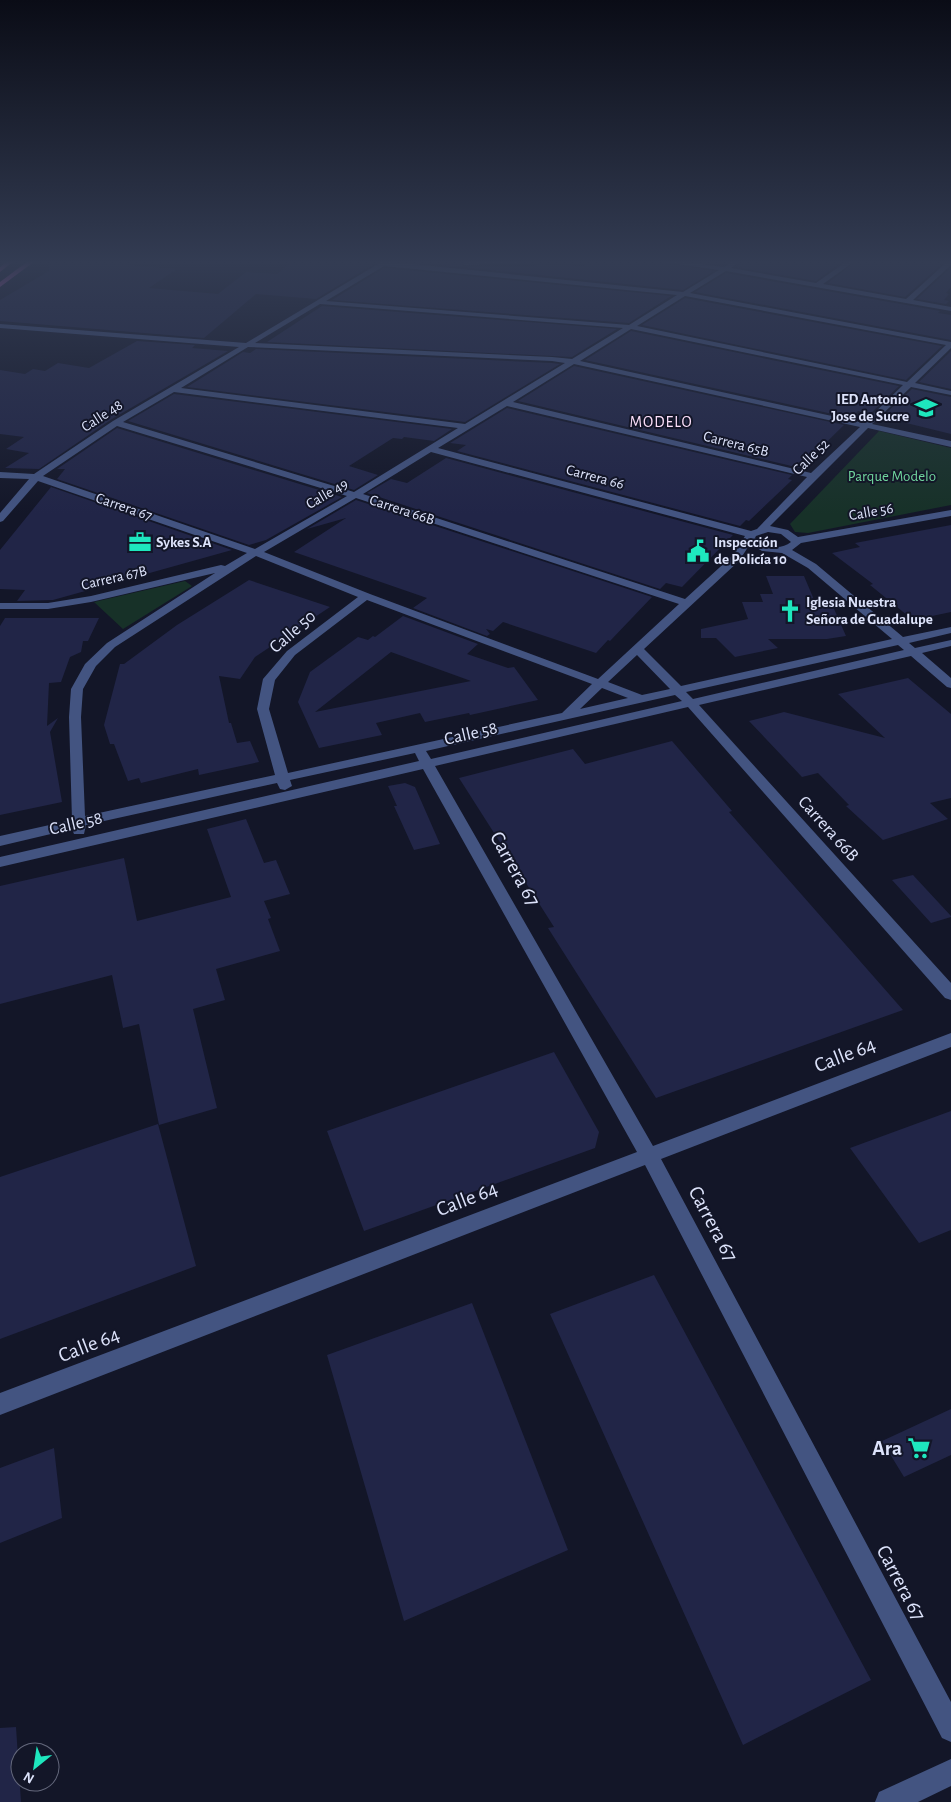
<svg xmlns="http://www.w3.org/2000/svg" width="951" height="1802" font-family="'Alegreya Sans',sans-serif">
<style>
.green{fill:#173128}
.building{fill:#212547;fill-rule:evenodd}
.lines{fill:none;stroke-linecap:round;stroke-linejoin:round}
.minor{fill:#435481;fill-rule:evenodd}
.highway{fill:#ee65d1;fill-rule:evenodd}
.labels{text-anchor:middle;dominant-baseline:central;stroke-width:4;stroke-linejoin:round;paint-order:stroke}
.far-poi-label{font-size:15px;font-weight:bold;fill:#dde3fb;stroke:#131628;text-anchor:start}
.far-street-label{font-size:15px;fill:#dde3fb;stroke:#131628}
.far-park-label{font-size:15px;fill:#70d59d;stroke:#131628}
.far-neighbourhood-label{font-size:16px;letter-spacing:1px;fill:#fcdffa;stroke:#131628}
.street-label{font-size:18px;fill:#dde3fb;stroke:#131628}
.near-street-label{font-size:21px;fill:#dde3fb;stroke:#131628}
.near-poi-label{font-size:21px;font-weight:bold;fill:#dde3fb;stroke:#131628;text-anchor:end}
</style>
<rect width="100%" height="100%" fill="#131628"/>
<!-- green -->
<path class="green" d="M879,431L951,448V505L808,533L795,532L790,524Z
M185,581L192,586L123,629L94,602Z"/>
<!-- building -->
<path class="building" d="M49,261H131L127,265L177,269L149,288L218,294L246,272L277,274L293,261H379L316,299L256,294L204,338L0,321V300L49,271Z
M404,261H440L438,264H461L465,267L533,266L540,264L584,266L587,261H654L714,271L683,290Z
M743,261H843L816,281L736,267Z
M857,261H945L905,297L828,283Z
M384,268L671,296L629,323L332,300Z
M950,268L951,287L946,293L949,294L944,300L949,301L946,304L917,299Z
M726,273L940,311L938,313L951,315V340L695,292Z
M685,298L942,346L906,380L642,325Z
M322,306L617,329L572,357L267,342Z
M631,331L899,386L870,414L858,411L851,418L585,360Z
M137,341L195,345L192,348L228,351L112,419L39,469L5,468L29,453L6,449L24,437L0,434V370L25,374L33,369L45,371L58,363L89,368Z
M256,349L552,363L560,364L465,422L187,387L243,352L250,353Z
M951,351V389L919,382Z
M574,366L844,425L800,468L518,401Z
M912,389L951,397V434L882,417Z
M174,394L452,429L434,441L404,437L402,439L393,438L349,466L378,475L354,490L128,421Z
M507,408L792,475L788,479L792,480L749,521L746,520L740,526L457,451L466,445L450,443Z
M117,428L342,497L266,540L249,545L57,479L65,469H57Z
M446,458L733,535L682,587L666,583L660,589L367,493L391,479L407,483Z
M51,487L232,550L53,600L17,601L25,590L0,589V550Z
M356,500L652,597L610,641L608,640L596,653L503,622L493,631L486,629L490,634L487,636L413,608L427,598L294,552L346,518L307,529Z
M951,525V612L913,620L870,585L873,584L832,553L860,547L855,543Z
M766,576H804L815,602H831L846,636L827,639H768L778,648L735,657L716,638H701V629L748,619L742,602H763L760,594H773Z
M249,580L330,607L255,657L240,679L219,676L229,723H231L237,743L250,741L259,762L199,775L198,769L141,783L139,778L128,781L114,744H110L104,725L120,664H124L177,625Z
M403,616L478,644L467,654L508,668L514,667L538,700L470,715L469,713L425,722L420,713L376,723L382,735L319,748L298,702L310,672L358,637L368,640L373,636L375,637ZM391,652L471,681L315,712Z
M5,618H99L88,641H83L81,652L70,657L61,682L49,683L47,726L58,718L50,732L62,802L0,815V626Z
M908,678L951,714V798L930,803L948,819L883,840L846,806L849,805L818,773L802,777L749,721L784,712L885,738L838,694Z
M672,741L732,811L729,812L903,1010L656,1098L548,928L554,927L459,778L573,749L585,764Z
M405,783L415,787L440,844L414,850L394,806H397L388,786Z
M246,819L264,863L276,860L290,894L264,901L271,918L268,919L280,951L216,969L225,1000L193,1009L217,1108L159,1125L139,1024L123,1028L112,975L0,1004V886L124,858L137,921L231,897L207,829Z
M913,875L951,916V917L931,923L892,880Z
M554,1052L599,1132L595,1148L364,1231L327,1131Z
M951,1111V1230L919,1243L850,1148Z
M158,1124L196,1266L0,1339V1177Z
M654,1275L871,1680L743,1745L550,1314Z
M472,1303L568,1550L404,1621L327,1355Z
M951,1409V1455L904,1477L882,1441Z
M54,1448L62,1518L0,1543V1468Z
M16,1727L21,1802H0V1728Z"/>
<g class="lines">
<!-- minor -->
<path class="minor" d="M383,261L683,292L719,270L656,261H677L724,267L733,261H741L731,268L816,283L847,261H855L823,284L906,299L948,261H951V265L913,300L951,307V311L726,271L690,293L951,342V348L915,383L951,391V395L911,387L872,424L951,441V447L868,428L770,526L788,530L798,537L951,510V516L801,543L792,550L816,564L903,637L951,627V633L909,643L915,648L951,640V646L922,653L951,678V688L947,687L911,656L699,705L951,983V1000L945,998L688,707L435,766L653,1146L951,1033V1047L661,1159L951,1702V1742L942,1738L645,1165L0,1415V1393L637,1152L423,769L0,867V857L419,761L415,753L290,780L292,786L285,790L280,789L277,783L86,825L84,834H74L72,829L0,846V836L72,820L69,717L71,689L85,664L107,643L215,573L91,602L48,609H0V603H48L91,596L221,565L225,566L247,553L38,481L3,521L0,522V513L29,479L0,478V472L34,474L113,421L239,347L0,328V324L246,343ZM384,266L677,295L629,325L326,301ZM685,296L946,345L907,382L637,326ZM320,304L623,328L572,359L552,357L255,343ZM631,329L903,385L864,423L580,361ZM248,347L552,361L565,363L465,424L181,388ZM574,364L860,427L811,473L513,402ZM174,392L458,428L354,492L123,422ZM507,406L807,477L757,529L751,531L438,448ZM117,426L347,496L255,549L43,476ZM431,452L745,536L731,557L685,599L363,494ZM356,498L679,604L598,679L370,594L264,552ZM768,532L781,534L791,542C780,551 765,547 755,538L756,536ZM750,544L762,551L782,553L808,568L892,639L681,686L644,649L739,561ZM256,556L358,597L287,651L263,679L257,709L275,775L85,816L81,717L83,689L96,666L115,647ZM367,600L592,684L562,713L288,773L269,709L275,680L295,655ZM898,645L904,650L693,699L686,692ZM637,655L670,689L642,695L608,682ZM602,688L628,698L580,709ZM675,695L682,701L431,759L426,751Z
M559,261L465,265L462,263L464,261Z
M951,1759V1786L918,1802H875L879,1792Z"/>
<!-- highway -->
<path class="highway" d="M7,261H14L0,272V267Z
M28,261H35L0,287V282Z"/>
</g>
<!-- sky -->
<linearGradient id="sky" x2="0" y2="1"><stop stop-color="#0a0c16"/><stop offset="0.51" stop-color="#333c53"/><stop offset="1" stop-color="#333c53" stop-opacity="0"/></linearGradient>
<rect width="951" height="514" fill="url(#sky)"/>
<!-- icons -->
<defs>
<symbol id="school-bare" viewBox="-9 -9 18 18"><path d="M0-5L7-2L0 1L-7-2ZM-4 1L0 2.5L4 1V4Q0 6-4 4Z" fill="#1ee7be" stroke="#131628" stroke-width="2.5" paint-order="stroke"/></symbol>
<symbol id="office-bare" viewBox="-9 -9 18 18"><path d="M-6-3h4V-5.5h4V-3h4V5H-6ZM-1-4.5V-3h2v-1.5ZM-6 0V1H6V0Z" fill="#1ee7be" stroke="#131628" stroke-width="2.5" paint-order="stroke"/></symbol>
<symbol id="civic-bare" viewBox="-9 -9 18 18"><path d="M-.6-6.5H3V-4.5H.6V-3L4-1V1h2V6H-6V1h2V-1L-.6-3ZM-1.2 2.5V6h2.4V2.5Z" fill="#1ee7be" stroke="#131628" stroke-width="2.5" paint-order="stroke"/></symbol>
<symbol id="church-bare" viewBox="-9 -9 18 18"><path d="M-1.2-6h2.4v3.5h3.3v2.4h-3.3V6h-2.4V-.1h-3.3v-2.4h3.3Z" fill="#1ee7be" stroke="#131628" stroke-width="2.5" paint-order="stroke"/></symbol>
<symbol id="supermarket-bare" viewBox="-9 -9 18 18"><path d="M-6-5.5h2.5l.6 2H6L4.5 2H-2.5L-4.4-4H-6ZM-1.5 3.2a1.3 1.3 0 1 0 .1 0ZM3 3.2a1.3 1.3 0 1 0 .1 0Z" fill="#1ee7be" stroke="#131628" stroke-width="2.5" paint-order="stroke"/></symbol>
</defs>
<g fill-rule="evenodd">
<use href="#school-bare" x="910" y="392" width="32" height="32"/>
<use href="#office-bare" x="124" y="526" width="32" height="32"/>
<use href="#civic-bare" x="682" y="535" width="32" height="32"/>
<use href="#church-bare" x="774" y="595" width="32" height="32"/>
<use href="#supermarket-bare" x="903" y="1432" width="32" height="32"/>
</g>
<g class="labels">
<!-- far-poi labels -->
<g class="far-poi-label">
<text x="909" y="399" text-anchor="end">IED Antonio<tspan x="909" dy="17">Jose de Sucre</tspan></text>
<text x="156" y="542">Sykes S.A</text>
<text x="714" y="542">Inspección<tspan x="714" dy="17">de Policía 10</tspan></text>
<text x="806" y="602">Iglesia Nuestra<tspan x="806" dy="17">Señora de Guadalupe</tspan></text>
</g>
<!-- far-street labels -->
<g class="far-street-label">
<text transform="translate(102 416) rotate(-33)">Calle 48</text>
<text transform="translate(736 444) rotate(14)">Carrera 65B</text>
<text transform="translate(811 457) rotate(-44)">Calle 52</text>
<text transform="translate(595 477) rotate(15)">Carrera 66</text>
<text transform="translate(327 494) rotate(-30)">Calle 49</text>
<text transform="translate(124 507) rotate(19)">Carrera 67</text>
<text transform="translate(402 510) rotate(18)">Carrera 66B</text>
<text transform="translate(871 512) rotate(-10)">Calle 56</text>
<text transform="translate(114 578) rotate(-13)">Carrera 67B</text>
</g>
<!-- far-park labels -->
<g class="far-park-label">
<text x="892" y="476">Parque Modelo</text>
</g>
<!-- far-neighbourhood labels -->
<g class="far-neighbourhood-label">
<text x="661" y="422">MODELO</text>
</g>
<!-- street labels -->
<g class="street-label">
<text transform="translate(293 632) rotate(-41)">Calle 50</text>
<text transform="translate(471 734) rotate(-13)">Calle 58</text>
<text transform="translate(76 824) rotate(-13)">Calle 58</text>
<text transform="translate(828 829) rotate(48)">Carrera 66B</text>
</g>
<!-- near-street labels -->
<g class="near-street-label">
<text transform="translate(515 869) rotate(61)">Carrera 67</text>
<text transform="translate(845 1055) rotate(-21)">Calle 64</text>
<text transform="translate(467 1199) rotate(-21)">Calle 64</text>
<text transform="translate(713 1224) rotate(62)">Carrera 67</text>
<text transform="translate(89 1345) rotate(-21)">Calle 64</text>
<text transform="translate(901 1583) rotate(62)">Carrera 67</text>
</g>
<!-- near-poi labels -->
<g class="near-poi-label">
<text x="902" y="1448">Ara</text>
</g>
</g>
<!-- north arrow -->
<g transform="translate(35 1767) rotate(210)"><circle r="24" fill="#131628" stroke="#64687c"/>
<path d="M0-4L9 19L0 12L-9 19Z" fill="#1ee7be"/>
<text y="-8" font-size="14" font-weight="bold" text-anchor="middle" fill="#dde3fb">N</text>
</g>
</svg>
